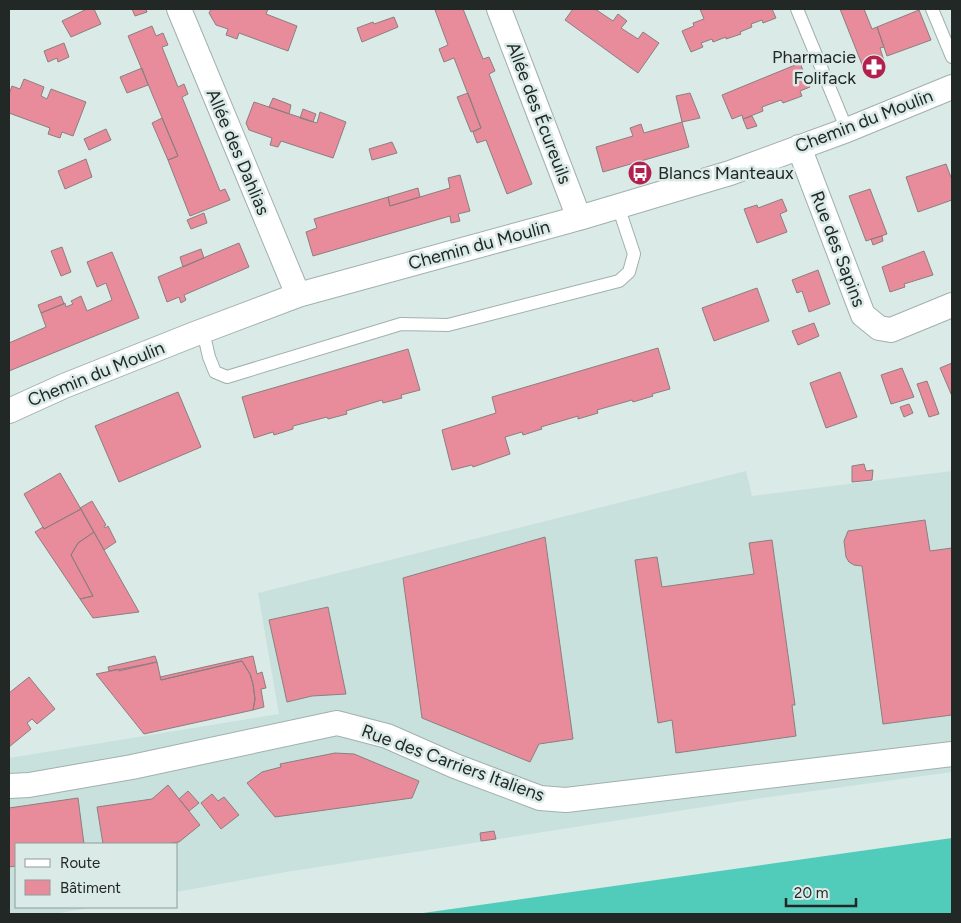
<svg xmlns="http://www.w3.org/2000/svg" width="961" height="923" font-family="Figtree,sans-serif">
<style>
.built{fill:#c8e1dc}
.forest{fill:#51ccba}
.building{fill:#e88c9b;stroke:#8c7e7f}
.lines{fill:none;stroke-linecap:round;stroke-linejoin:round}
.service-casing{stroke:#a1b0ad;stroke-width:14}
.minor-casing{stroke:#a1b0ad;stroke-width:26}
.service{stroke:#fff;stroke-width:12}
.minor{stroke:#fff;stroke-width:24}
.labels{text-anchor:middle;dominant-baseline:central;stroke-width:5;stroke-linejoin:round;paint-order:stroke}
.poi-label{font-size:18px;fill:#222826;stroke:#daeae7;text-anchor:end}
.street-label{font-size:18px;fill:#222826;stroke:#daeae7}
</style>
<rect width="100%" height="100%" fill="#daeae7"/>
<!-- built -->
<path class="built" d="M746,471L752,496L952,471V772L755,799L286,872L176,892V844H16V907H95L54,914H9V758L279,714L258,593Z"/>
<!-- forest -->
<path class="forest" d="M952,838V914H416Z"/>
<!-- building -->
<path class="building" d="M87,9H94L101,24L71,37L62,21Z
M132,9H146L147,12L135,16Z
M211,9H268L266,14L297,26L288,51L239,33L237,39L226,35L228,29L216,25L209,13Z
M437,9H463L483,59L489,57L495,71L489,74L532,184L507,194L486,140L477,143L473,132L481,128L454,58L444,62L439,49L448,45L435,10Z
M573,9H595L613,21L618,14L627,21L621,28L638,39L643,32L659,43L638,73L565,20Z
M700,9H772L776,18L763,23L762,20L751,24L752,27L740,32L741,34L726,39V37L713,42L712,39L701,43L703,47L691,52L682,31L694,26L693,23L704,19Z
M840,9H864L872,29L877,27L884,47L880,48L885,64L882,71L872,75L865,72Z
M919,10L931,40L887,56L877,27Z
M394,17L398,27L362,42L357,28L373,22L374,24Z
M152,26L156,36L163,33L168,45L162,47L178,87L184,84L188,94L182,97L220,191L225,189L230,200L190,216L168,160L178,156L128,36Z
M64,43L69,57L58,62L57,58L48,62L44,51Z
M800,63L810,87L800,91L802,96L783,103L781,100L762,107L763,111L743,119L742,115L732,119L722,95Z
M142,68L148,85L127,93L120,77Z
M24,79L44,87L41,96L47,99L51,89L86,102L73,136L62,132L60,138L48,134L50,128L9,113V94L12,86L20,89Z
M468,93L481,128L471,132L457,97Z
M690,93L700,118L682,122L676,96Z
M273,98L291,105L289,114L269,107Z
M254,102L317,123L320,112L346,122L333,158L281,141L278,147L270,145L272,138L249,130L246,123Z
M303,109L316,114L313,122L300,118Z
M752,116L757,126L747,129L743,119Z
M162,118L178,156L168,160L152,123Z
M682,122L689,147L603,172L596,147L633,136L630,128L641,124L644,133Z
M106,129L111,140L89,150L84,139Z
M392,142L397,153L372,160L369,149Z
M86,159L92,177L65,189L58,171Z
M946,164L952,180V200L918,212L906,177Z
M460,175L470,211L458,214L460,221L451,223L450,216L313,256L306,232L317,228L314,219L388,197L390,206L450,188L448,178Z
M418,188L420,197L390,206L388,197Z
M870,189L887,234L866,241L849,196Z
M782,199L787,211L780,214L787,232L757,243L744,209L757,205L758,208Z
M204,213L207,223L191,229L187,220Z
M882,236L883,241L873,245L871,239Z
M239,243L249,267L184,295L186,300L181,303L179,297L167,302L158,277Z
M62,247L71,272L61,276L51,251Z
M201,249L204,258L183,267L180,257Z
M924,251L933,275L904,284L905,287L890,292L882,267Z
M112,252L139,318L9,371V343L46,327L41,313L65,303L66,307L73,304L71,301L81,296L87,311L112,300L106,283L97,287L87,262Z
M818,270L830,304L809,312L802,291L797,293L792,280Z
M757,288L769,321L714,341L702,308Z
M61,296L64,304L41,313L38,305Z
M814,323L819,336L798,345L792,331Z
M658,348L670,389L652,394L653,396L633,402L632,400L597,410L598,413L578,419V416L541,427L542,429L523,435L522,432L505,437L510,454L473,467L472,465L452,470L442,430L496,413L492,397Z
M408,349L420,390L401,395L402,398L383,403L382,400L346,411L347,414L328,419L327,417L293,426V429L274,435L273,432L254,438L242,397Z
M952,363V396L940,368Z
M902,368L914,397L891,404L881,375Z
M840,372L857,417L826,428L810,383Z
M927,381L939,414L929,417L917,384Z
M178,392L201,447L119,482L95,426Z
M909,404L913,413L904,417L900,407Z
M864,464L866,471L873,470L872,480L852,482V466Z
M60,473L81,509L44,529L24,494Z
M92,501L106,525L104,526L105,528L108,526L116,542L104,550L80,508Z
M81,509L94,532L78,543L71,555L93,596L80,599L35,532L43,527L44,529Z
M925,520L930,551L952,548V715L883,724L862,566L854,565L849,562L846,557L844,541L848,531Z
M94,532L104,550L139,612L93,618L80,599L93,596L71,555L78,543Z
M545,537L573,739L539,744L530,762L422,718L403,578Z
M772,540L795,705H792L796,736L676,753L672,720L658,723L635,560L657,557L662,587L754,574L749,543Z
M328,607L346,694L312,696L287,702L269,620Z
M155,656L157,662L119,671L118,669L109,671L108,667Z
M253,656L257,674L262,672L266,688L261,689L264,707L253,710L255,699L253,684L250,674L242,661L161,680L160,677Z
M242,661L250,674L253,684L255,699L253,710L144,734L96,674L157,662L161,680Z
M29,677L55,709L37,724L32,719L27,723L31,729L9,747V693Z
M335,753L354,754L419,781L412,798L275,817L247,783L262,772L281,767L280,764Z
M168,785L200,825L179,842L166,844H103L97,807L152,799Z
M188,791L199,803L189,811L179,799Z
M212,794L218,801L224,797L239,815L221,829L201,803Z
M78,798L84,844H16V866L9,867V808Z
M494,831L496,839L481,841L480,833Z"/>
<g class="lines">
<defs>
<path id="service" d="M797,9L847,130
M932,9L952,57
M203,331L209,357L215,372L227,377L401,324L448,325L619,281L629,272L634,254L618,206"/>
<path id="minor" d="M179,9L298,295
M499,9L579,218
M799,147L863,315L879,328L891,330L952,305
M9,411L64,386L192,335L298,295L579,218L730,173L847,130L952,87
M9,786L29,785L132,767L337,723L387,736L455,766L540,798L566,800L952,754"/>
</defs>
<!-- service casing -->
<use href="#service" class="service-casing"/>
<!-- minor casing -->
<use href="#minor" class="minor-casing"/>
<!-- service -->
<use href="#service" class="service"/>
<!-- minor -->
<use href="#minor" class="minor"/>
</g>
<!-- icons -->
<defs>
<symbol id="pharmacy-disc" viewBox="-11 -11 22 22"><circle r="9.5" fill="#b2214e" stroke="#daeae7"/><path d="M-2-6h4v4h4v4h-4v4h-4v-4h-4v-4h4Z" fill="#fff"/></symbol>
<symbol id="bus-disc" viewBox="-11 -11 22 22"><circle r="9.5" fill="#b2214e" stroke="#daeae7"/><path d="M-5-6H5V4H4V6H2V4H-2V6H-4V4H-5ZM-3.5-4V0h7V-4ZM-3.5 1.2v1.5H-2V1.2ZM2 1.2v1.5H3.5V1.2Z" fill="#fff"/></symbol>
</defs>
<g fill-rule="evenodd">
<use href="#pharmacy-disc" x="860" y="53" width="28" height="28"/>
<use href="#bus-disc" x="626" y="159" width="28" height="28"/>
</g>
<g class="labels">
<!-- poi labels -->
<g class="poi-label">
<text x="856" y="57">Pharmacie<tspan x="856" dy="21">Folifack</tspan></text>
<text x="658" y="173" text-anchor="start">Blancs Manteaux</text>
</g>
<!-- street labels -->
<g class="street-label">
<text transform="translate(539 113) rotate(69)">Allée des Écureuils</text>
<text transform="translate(864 121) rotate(-21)">Chemin du Moulin</text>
<text transform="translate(238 152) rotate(67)">Allée des Dahlias</text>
<text transform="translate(479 245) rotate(-15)">Chemin du Moulin</text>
<text transform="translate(838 249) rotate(69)">Rue des Sapins</text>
<text transform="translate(96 374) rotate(-22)">Chemin du Moulin</text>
<text transform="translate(453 763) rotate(20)">Rue des Carriers Italiens</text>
</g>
</g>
<!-- border -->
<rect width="961" height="923" fill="none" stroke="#222826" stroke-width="20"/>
<!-- legend -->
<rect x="15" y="843" width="162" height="65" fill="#daeae7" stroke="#909c9a"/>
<rect x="25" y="859" width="25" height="8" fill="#ffffff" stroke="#909c9a"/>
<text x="60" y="868" font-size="15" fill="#222826">Route</text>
<rect x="25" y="880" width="25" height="15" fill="#e88c9b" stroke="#909c9a"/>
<text x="60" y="893" font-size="15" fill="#222826">Bâtiment</text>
<!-- scale -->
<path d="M786 898v8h70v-8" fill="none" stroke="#222826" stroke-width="2.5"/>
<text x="794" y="898" font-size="15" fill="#222826" stroke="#daeae7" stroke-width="4" paint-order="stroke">20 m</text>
</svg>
